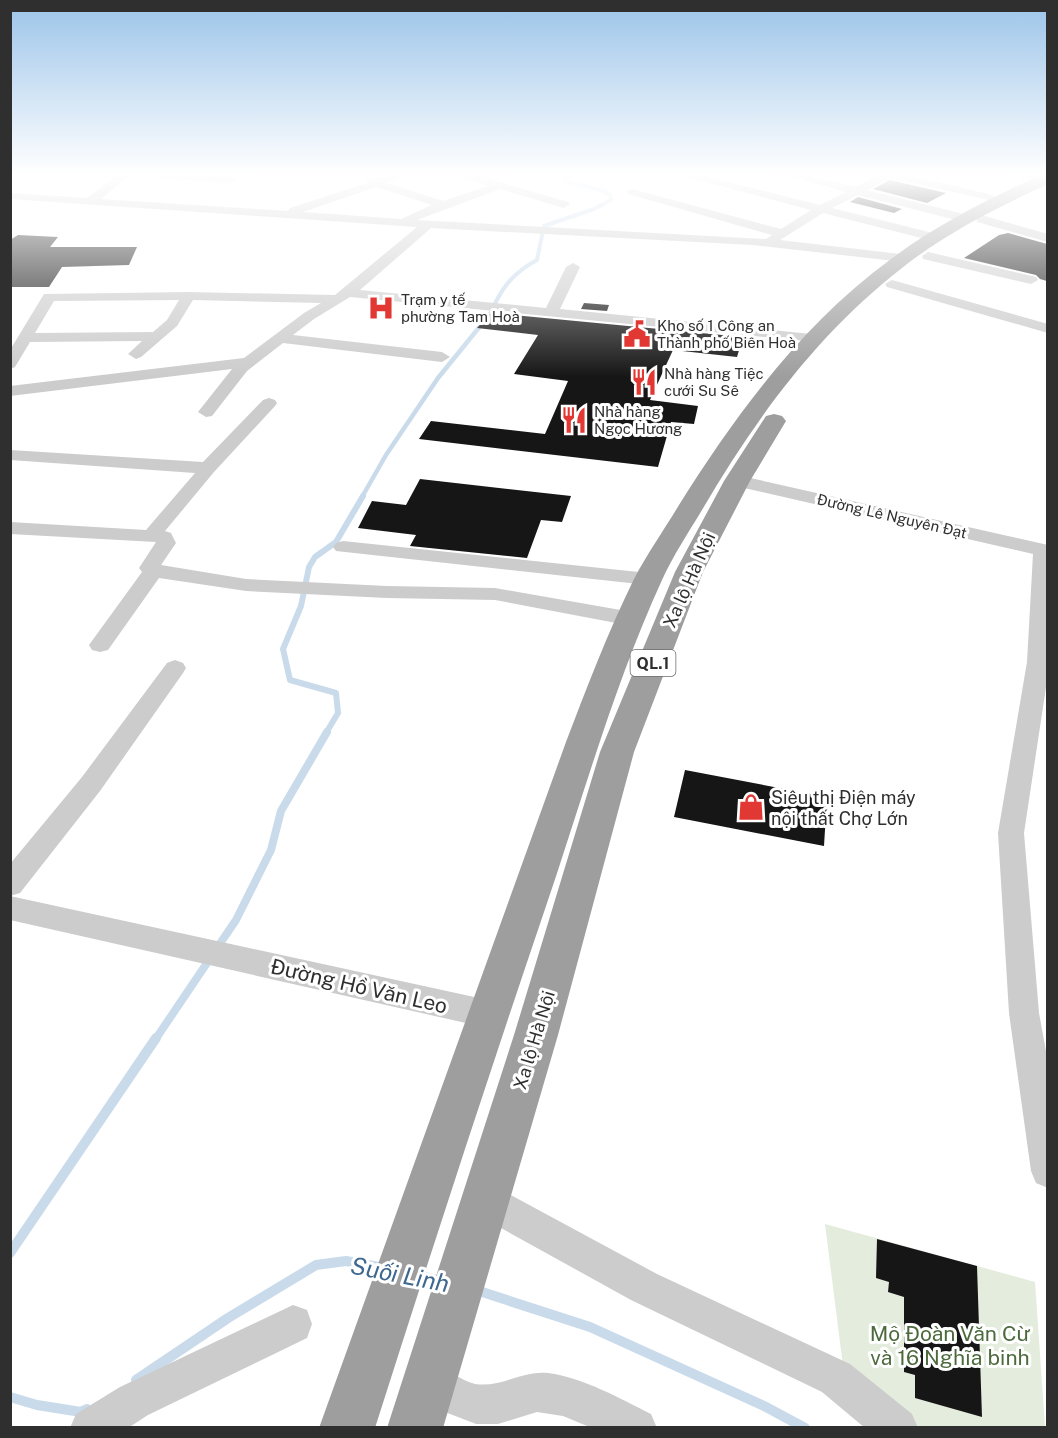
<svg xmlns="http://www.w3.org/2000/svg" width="1058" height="1438" font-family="'Public Sans',sans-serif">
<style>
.green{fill:#e3ecdd}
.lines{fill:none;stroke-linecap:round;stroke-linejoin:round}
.stream-far4{stroke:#c9dbeb;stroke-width:4}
.stream-far3{stroke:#c9dbeb;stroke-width:4.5}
.stream-far2{stroke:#c9dbeb;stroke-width:6}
.stream-far1{stroke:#c9dbeb;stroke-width:8}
.stream{stroke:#c9dbeb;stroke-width:10}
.building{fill:#161616}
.minor{fill:#ccc;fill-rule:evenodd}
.trunk{fill:#9e9e9e;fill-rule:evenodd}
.labels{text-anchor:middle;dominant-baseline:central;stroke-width:6;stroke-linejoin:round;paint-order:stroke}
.far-poi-label{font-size:15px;fill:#2f2f2f;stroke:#fff;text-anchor:start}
.far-street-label{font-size:15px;fill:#2f2f2f;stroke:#fff}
.shield{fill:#fff;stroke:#6d6d6d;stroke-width:1.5}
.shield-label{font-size:16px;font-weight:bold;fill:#2f2f2f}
.street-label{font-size:18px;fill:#2f2f2f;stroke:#fff}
.poi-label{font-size:18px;fill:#2f2f2f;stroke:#fff;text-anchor:start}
.near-street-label{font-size:21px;fill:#2f2f2f;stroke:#fff}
.near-park-label{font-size:21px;fill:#4d6a3d;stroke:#fff}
.near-water-label{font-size:24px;font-style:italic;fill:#3e688f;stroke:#fff}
</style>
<rect width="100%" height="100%" fill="#fff"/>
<!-- green -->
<path class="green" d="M825,1224L1035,1282L1045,1427H919L843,1366Z"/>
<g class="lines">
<!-- stream-far4 -->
<path class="stream-far4" d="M489,316C501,289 511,274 537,260L544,226L594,209L611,200V196L604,191L565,181L569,175"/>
<!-- stream-far3 -->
<path class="stream-far3" d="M362,497L386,455L438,378L490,314"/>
<!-- stream-far2 -->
<path class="stream-far2" d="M326,733L338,713L336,693L290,680L283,649L301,606L309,567L315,557L336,542L363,496"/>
<!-- stream-far1 -->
<path class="stream-far1" d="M217,948L236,920L271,850L281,811L327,732
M155,1040L211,957"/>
<!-- stream -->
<path class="stream" d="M10,1253L156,1038
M415,1275L442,1281
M476,1290L590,1327L764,1406L805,1428
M136,1380L228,1318L316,1265L346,1261L384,1268
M10,1397L37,1405L81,1412L87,1409"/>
</g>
<!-- building -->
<path class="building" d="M890,180L946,193L927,203L873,189Z
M858,197L902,209L894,213L850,202Z
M1008,233L1047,244V281L1040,279L1036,275L964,258L999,235Z
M18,235L58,237L50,247H137L129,265L62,267L49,287H10V240Z
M584,303L609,305L607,311L581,309Z
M491,313L743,337L737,357L673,350L650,400L698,406L694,424L671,422L658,467L419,439L431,421L545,434L568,381L514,374L538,335L477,328Z
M420,479L571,496L562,522L541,520L527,558L410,546L416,535L358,528L372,501L406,505Z
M685,770L827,797L824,846L674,817Z
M877,1239L977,1266L982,1417L915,1398V1375L904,1372V1297L888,1292L889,1282L876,1278Z"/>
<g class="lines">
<!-- minor -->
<path class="minor" d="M117,175H130L101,199L288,211L290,208L367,183L368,180L388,175H405L387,183L443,201L488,186L457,175H476L568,202L570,204L564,208L500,189L417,220L766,239L772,235L628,194L626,192L632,189L781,229L811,210L680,175H700L820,205L846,192L787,175H807L855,187L879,175H908L989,194L995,197L989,200L890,178L867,190L968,215L970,218L964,222L858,195L832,208L937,234L939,237L933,241L823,213L780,240L909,255L911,258L904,262L753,245L431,228L360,290L546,308L566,267L573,263L580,267L560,309L821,335L823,338L821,341L816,342L350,297L314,319L293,335L442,352L450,357L442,362L283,343L247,371L212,416L206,417L198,412L232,369L10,396V386L244,358L304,313L321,303L193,300L177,326L141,357L136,359L128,354L142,341L30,342L15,367L10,369V350L44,294L189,292L335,295L417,227L10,199V193L87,198ZM376,187L432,205L401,219L303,212ZM179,300L167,320L153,332L35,333L54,301Z
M153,175C171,175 223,170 236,180L230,183L158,178Z
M1019,175H1034L1035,176L1029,179Z
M981,215L1048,234V242L977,222V216Z
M928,252L1036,277L1038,280L1031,284L923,259L922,256Z
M892,280L1048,324V333L887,287L885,284Z
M269,398L275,400L277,403L275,406L214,472L165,531L171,533L176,543L161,565L246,579L387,586L495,588L632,612L640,614L643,619L640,624L632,626L495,600L387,598L246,591L159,578L108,650L100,652L92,650L89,645L142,572L139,568L156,542L10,534V522L146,530L195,473L10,460V450L203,462L263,400Z
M737,475L1048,545V674L1024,833L1039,1013L1048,1062V1188L1036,1183L1031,1171L1009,1013L998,833L1027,662L1033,554L731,485L728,481L731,477Z
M343,541L648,573L655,575L658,579L655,583L648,585L336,551L333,547L336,543Z
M175,660L183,663L186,668L183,673L100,791L20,893L10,896V864L82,777L167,663Z
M10,896L488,1000L499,1004L504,1014L499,1024L488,1028L10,920Z
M485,1181L657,1274L850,1364L912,1414L918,1428H865L822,1392L631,1300L472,1212L467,1199L472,1186Z
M293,1305L307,1310L312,1324L307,1338L148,1415L128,1428H70L76,1414L120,1387Z
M430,1360C445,1366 460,1381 475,1384C502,1388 522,1370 548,1373C584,1378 619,1398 651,1414L657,1428H592L563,1416L537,1412L498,1424H476L445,1412L416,1394L410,1380L416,1366Z"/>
<!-- trunk -->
<path class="trunk" d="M1041,175H1048V184C996,208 946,233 902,268C818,333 755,419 702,510C688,533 673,556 662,580C613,687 582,801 544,912C486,1083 430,1255 375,1428H319L566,742C587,687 608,632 634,579C647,554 664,530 679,505C736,414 803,323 891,259C938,224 988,199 1041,175Z
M774,414L782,416L786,421L750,481L703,572L634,752L558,1035L443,1428H387L514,1035L600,752L675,572L724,481L766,416Z"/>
</g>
<!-- sky -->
<linearGradient id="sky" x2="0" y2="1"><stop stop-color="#9bc4e9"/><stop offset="0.46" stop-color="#fff"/><stop offset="1" stop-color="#fff" stop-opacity="0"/></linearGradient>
<rect width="1058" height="377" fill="url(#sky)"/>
<!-- icons -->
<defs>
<symbol id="hospital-bare" viewBox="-9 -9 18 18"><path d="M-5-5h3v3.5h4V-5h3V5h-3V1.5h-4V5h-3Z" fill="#e23834" stroke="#fff" stroke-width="2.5" paint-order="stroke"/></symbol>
<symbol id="civic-bare" viewBox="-9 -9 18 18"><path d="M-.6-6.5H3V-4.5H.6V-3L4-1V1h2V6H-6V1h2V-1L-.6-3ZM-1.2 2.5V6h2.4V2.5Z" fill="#e23834" stroke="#fff" stroke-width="2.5" paint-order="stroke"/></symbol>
<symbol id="restaurant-bare" viewBox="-9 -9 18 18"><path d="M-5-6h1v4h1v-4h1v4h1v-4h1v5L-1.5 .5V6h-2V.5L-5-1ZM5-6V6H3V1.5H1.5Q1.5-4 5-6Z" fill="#e23834" stroke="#fff" stroke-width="2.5" paint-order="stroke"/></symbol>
<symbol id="shop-bare" viewBox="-9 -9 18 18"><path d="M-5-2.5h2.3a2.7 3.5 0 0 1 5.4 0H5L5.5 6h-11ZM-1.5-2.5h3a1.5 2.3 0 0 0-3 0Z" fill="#e23834" stroke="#fff" stroke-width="2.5" paint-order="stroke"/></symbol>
</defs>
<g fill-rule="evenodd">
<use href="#hospital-bare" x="362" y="289" width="38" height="38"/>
<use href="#civic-bare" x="618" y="315" width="38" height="38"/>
<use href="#restaurant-bare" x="625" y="363" width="38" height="38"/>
<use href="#restaurant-bare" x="555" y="401" width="38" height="38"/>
<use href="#shop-bare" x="732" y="788" width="38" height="38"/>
</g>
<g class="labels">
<!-- far-poi labels -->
<g class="far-poi-label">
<text x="401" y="299">Trạm y tế<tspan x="401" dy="17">phường Tam Hoà</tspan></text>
<text x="657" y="325">Kho số 1 Công an<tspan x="657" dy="17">Thành phố Biên Hoà</tspan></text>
<text x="664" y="373">Nhà hàng Tiệc<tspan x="664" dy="17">cưới Su Sê</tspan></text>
<text x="594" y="411">Nhà hàng<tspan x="594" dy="17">Ngọc Hương</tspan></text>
</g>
<!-- far-street labels -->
<g class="far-street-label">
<text transform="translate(892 516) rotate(13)">Đường Lê Nguyên Đạt</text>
</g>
<!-- shield labels -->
<rect class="shield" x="630.5" y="650" width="45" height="26" rx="4.5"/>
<g class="shield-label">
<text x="653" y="663">QL.1</text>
</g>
<!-- street labels -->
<g class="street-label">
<text transform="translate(689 580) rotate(-66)">Xa lộ Hà Nội</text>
<text transform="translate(534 1040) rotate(-73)">Xa lộ Hà Nội</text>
</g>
<!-- poi labels -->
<g class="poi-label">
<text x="771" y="797">Siêu thị Điện máy<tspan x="771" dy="21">nội thất Chợ Lớn</tspan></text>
</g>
<!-- near-street labels -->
<g class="near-street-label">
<text transform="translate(359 986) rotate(13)">Đường Hồ Văn Leo</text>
</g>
<!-- near-park labels -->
<g class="near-park-label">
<text x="950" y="1333">Mộ Đoàn Văn Cừ<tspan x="950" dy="24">và 16 Nghĩa binh</tspan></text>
</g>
<!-- near-water labels -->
<g class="near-water-label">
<text transform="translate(400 1274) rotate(11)">Suối Linh</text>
</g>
</g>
<!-- border -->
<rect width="1058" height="1438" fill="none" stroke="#2f2f2f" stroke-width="24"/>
</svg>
